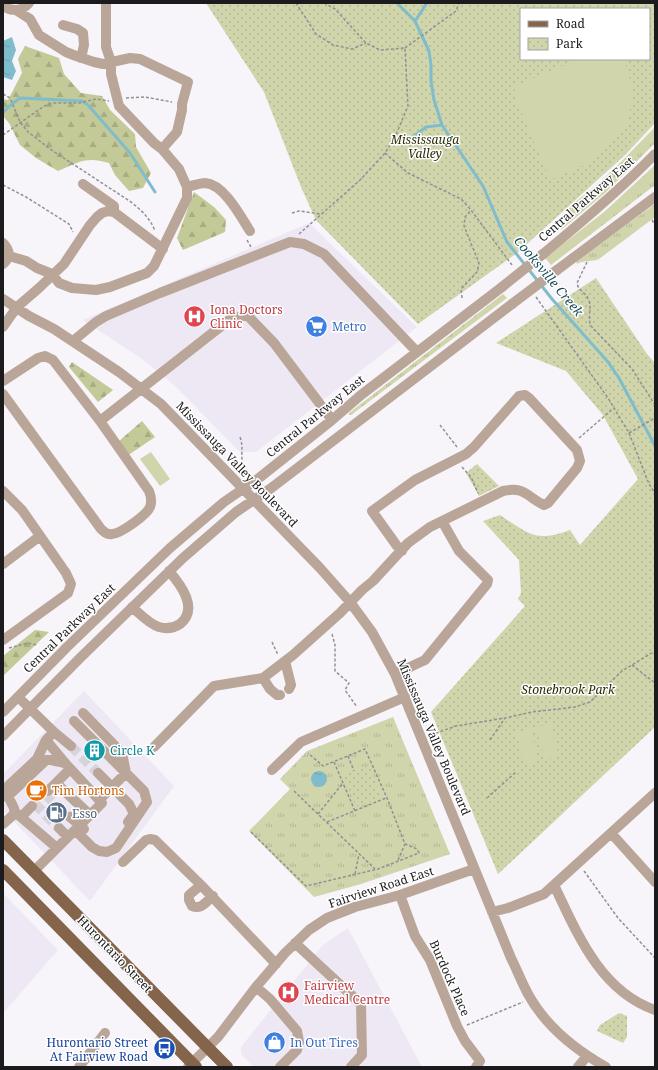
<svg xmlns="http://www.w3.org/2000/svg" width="658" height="1070" font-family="'Noto Serif',serif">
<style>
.built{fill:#eee8f5}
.grass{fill:url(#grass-tufts)}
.forest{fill:url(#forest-firs)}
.park{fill:url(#park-dots);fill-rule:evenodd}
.pitch{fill:#d1d5ac}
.water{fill:url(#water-ripples)}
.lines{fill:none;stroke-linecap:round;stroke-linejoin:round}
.stream{stroke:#7fbdcc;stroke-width:3}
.minor-tunnel{stroke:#d6d3d9;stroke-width:10;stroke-dasharray:10 5;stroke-linecap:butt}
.path{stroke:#929094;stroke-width:1.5;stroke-dasharray:3 2;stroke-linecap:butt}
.minor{stroke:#b9a698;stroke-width:10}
.major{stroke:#84644a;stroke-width:12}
.minor-bridge{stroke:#b9a698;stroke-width:10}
.labels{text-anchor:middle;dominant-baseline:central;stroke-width:3;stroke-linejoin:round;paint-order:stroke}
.park-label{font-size:12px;font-style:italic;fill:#2a2d04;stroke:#fff}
.street-label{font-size:12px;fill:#1b1a1c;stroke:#fff}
.health-label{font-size:12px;fill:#be3a42;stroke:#fff;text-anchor:start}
.shop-label{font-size:12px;fill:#366cbe;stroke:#fff;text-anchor:start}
.culture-label{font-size:12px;fill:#0d838f;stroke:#fff;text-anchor:start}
.food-label{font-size:12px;fill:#c56008;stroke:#fff;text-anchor:start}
.service-label{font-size:12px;fill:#4e5e75;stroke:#fff;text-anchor:start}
.transit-label{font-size:12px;fill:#164399;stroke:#fff;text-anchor:end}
.water-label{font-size:13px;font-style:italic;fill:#184e59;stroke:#fff}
</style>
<defs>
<pattern id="grass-tufts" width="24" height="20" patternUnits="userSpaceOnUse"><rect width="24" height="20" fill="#d1d5ac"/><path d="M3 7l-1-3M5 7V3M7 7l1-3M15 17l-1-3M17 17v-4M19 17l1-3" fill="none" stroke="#b3b693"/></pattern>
<pattern id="forest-firs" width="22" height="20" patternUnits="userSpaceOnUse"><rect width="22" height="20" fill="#c3c997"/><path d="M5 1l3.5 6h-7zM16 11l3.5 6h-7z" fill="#a7ac82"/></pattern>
<pattern id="park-dots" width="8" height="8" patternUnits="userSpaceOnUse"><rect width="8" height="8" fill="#d1d5ac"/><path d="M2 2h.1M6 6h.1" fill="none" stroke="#b3b693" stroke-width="1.8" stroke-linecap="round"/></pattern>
<pattern id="water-ripples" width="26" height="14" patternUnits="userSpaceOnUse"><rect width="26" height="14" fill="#7fbdcc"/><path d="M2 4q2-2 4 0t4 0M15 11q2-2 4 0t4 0" fill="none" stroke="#6da2af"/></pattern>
</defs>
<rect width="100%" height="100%" fill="#f7f4fa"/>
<!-- built -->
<path class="built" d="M309,223L417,327L256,452H240L174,385L142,359L83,320Z
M84,691L174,786L90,901L3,810V774Z
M3,893L58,950L5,1011L3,1009Z
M348,928L422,1067H254L241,1054V1047L323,945Z"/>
<!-- grass -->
<path class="grass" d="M655,127V143L605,193L561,230L567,211L574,203L599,183L620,163Z
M655,165V185L551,265L545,258L604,212Z
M655,204V217L599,259C592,262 583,260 577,264L576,261Z
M503,294L507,298L351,415H349V413Z
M393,717L450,854L361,884L314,897L249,831L290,789L280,779L307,751Z"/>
<!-- forest -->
<path class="forest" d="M25,46L59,58L64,74L81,93L102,96L110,110L135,134L136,147L151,173L143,188L129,191L115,175L109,163C86,156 79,162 58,171L36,158L20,145L9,123L3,116V99L8,100L22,73L18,59Z
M194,192L214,207L226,220L225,232L183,250L177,238Z
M72,362L113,390L98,402L69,367Z
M142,421L155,437L127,456L118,442Z
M35,630L49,632L3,676V656Z"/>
<!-- park -->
<path class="park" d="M206,3H655V123L625,155L517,253L418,324L316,220L301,187L264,92ZM521,9H649V59H521Z
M596,278L647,354L655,363V727L498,874L431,712L525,606L518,599L521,593L519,560L483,521L500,515C529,534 535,543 570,530L580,545L638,479L603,415L566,371L496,343Z
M477,464L499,486L479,496L466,473Z
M369,765L382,797L356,807L343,775Z
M619,1013L627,1016V1037L623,1043L597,1031L600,1025Z"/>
<!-- pitch -->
<path class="pitch" d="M578,59H624L634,93L626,126L594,161L550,180L513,92L518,85Z
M151,452L170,479L160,486L140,459Z
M551,724L559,756L544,760L536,727Z
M531,729L539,761L524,764L516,732Z"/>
<!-- water -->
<path class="water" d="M12,37L16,50L12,61L16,71L12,80L3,77V41Z
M311 779a8 8 0 1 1 16 0a8 8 0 1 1-16 0Z"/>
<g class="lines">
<!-- stream -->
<path class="stream" d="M397,3L415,21L429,51L431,65V81L434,100L442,125L483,186L507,242L552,299L608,362L619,378L655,446
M415,21L427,3
M3,112C9,107 14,101 21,98L82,101L88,105L130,153L155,192
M412,138L426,127L442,125"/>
<!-- minor-tunnel -->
<path class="minor-tunnel" d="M71,746L98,773
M45,794L70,817
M35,804L59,828"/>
<!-- path -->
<path class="path" d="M296,3L316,34L333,45L352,49L366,43
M324,3L335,9L366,43L380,50L405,48
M405,48L456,11L459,3
M3,94L10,98L20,122L28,132L50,149L131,202C142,211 150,218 155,231
M126,98L145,97L172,102
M3,135L44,106L53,103H79L96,99L109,101
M385,153L408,173L461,199L471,210L512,265
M3,185L26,197L69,224L73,232
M292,213L299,211L321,214
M652,220L655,225
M299,234L360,180L385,153L395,137L408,106L405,48
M247,240L251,247
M587,262L577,283C578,291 587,293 589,301C592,309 587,317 591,326L632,369L655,405
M536,297L608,398L629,433L649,484L655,493
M462,298L461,289L477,272L479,263L464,226L465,217L471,210
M440,425L457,447
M629,433L655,418
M240,437C244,448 240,454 243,463
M579,438L614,408
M462,467L471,477L478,493
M332,634L335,645V671L349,683L345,690L357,707
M272,642L278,655
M9,648L28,643L37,645
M632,665L655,683
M431,735L456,726L505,718L532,712L575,707L590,702L622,671L655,651
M490,740L505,718
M348,756L354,771
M334,762L355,811
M294,791L375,869
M487,798L516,772
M318,814L343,783
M327,822L386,798
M251,832L306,886L378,869L419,853L417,849L405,844L387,798L365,749L323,766L308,753
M398,860L405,844
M584,871L618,918L655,958
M355,874L359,854
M467,1025L523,1002"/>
<!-- minor -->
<path class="minor" d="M3,6C12,12 22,11 29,3
M16,10L30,19L39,35L66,52L76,56L94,62L103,64L130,58L140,59L188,82L182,104V110L177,132L162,149
M63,25L77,29L83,33L84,45L81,58
M83,184L114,206V212
M187,187C192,186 200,183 205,183C224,184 241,217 250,231
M3,243C10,250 11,257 3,264
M543,254C582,222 620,190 655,154
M9,256L26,261L37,268L52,274L59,283L72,288L96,290L110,287L147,273L154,266L187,198V187L179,169L162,149L154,143L119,106L111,74V62L106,47V3
M557,270L655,197
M3,299L29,316L54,329L119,372L161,404L320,568L350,602L372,632L395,674L511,958C517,970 522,983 528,994C546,1027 574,1049 606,1067
M3,327L17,307L39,288L64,264L90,225L97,217L102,213L108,211L114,212L163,249
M73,341L96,322L106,316L160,293L290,242L304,244L324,254L417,352
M3,381L38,358L45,356L53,360L100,421L149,491C151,496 152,502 150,507C147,515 120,534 112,534C107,535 104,532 101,529L3,394
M100,421L229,320L242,316H248L274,343L332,420
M3,491L22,510L66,573L71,584L68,593L3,640
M3,564L40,536
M132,607C140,614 149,624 159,627C166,629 174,628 180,624C199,609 181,585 169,571
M285,661L291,685L289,689
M395,674L425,660L487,584L488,580L459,551L442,521
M263,678L270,689L277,695H280
M18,697L54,732L71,746
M3,712L67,647L170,548L224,502L259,478L332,420L361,395L502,287
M83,713L122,753L126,773L99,800
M74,721L144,791L147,802L116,848L107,852L99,851L92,847L75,830
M3,736L80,658L183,558L236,512L270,489L512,304
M154,747L214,686L263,678L293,655L340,613L362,590L373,581L408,543L430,527L503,491C525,486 527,497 544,505L548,503L577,468L580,461L577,450L529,398L525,395L519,396L474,447L466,454L415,480L372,511L397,546L402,551
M272,770L301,742L405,697
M98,773L129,804L134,814L128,822
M56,783L90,815
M48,791L70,769
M7,797L46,760H51L65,763
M15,812L57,848
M21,817L32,806
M70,817L84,829
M3,824L12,816L15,812C13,802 6,798 6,788L37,759L46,740L54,732
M59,828L68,837
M611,833L655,882
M123,862L146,840L150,839L155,840L201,885L276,964
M34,871L102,803L65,763L46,740
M201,885L189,895V900L192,906C201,910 206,902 213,896
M554,885C577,933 600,991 655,1010
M400,895L415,936L430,960L457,1026L465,1041L480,1061L476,1067
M492,912L508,908L544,894L655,793
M295,943L361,1004L362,1055L351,1067
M256,987L270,999L297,1031L299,1042L297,1050L280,1067
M79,1067L105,1033
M188,1067L218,1037L256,987L285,953L309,930L327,918L355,907L400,895L474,869
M578,1067L587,1056"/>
<!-- major -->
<path class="major" d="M3,840L227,1067
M3,870L196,1067"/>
<!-- minor-bridge -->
<path class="minor-bridge" d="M502,287L543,254
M512,304L557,270"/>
</g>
<!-- icons -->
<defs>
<symbol id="hospital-disc" viewBox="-11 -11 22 22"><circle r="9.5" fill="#e0444e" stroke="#fff"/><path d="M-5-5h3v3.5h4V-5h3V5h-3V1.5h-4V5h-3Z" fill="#fff"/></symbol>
<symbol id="supermarket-disc" viewBox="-11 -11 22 22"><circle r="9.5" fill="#3f7fe0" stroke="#fff"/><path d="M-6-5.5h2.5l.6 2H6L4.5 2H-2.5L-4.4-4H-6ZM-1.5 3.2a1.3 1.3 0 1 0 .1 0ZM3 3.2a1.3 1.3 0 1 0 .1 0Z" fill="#fff"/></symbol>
<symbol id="building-disc" viewBox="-11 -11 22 22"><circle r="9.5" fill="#0f9aa8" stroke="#fff"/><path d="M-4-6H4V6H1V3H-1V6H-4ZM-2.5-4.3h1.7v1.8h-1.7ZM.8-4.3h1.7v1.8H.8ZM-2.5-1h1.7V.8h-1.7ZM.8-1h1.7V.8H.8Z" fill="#fff"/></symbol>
<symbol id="cafe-disc" viewBox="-11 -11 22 22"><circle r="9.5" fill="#e8710a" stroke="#fff"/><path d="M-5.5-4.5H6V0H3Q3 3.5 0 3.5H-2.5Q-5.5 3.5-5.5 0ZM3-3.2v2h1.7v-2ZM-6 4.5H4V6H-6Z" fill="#fff"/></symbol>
<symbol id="fuel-disc" viewBox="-11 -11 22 22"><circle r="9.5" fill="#5c6f8a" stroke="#fff"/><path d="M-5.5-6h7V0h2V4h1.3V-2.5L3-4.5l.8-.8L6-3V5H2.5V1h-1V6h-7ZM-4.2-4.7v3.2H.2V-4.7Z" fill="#fff"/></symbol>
<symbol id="shop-disc" viewBox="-11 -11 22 22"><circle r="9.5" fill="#3f7fe0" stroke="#fff"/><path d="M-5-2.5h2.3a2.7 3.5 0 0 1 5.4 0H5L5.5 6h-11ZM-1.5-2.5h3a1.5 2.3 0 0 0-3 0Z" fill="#fff"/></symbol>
<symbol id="bus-disc" viewBox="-11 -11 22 22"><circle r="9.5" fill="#1a4fb4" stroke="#fff"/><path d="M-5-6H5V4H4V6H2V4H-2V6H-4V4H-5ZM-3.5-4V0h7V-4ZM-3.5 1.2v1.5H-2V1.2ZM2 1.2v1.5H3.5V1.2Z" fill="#fff"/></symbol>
</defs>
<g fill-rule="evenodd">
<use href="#hospital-disc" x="182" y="304" width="25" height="25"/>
<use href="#supermarket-disc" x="304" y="314" width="25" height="25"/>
<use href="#building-disc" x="82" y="738" width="25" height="25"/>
<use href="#cafe-disc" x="24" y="778" width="25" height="25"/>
<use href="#fuel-disc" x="44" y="800" width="25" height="25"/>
<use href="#hospital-disc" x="276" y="980" width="25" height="25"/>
<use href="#shop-disc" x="262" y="1030" width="25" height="25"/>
<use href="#bus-disc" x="152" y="1036" width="25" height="25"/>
</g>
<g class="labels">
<!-- park labels -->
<g class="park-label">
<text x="425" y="139">Mississauga<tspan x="425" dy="14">Valley</tspan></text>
<text x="568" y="689">Stonebrook Park</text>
</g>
<!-- street labels -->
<g class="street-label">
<text transform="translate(586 199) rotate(-41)">Central Parkway East</text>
<text transform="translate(315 416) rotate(-39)">Central Parkway East</text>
<text transform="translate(237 464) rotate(46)">Mississauga Valley Boulevard</text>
<text transform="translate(69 628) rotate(-44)">Central Parkway East</text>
<text transform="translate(434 737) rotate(67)">Mississauga Valley Boulevard</text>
<text transform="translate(381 887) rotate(-18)">Fairview Road East</text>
<text transform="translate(115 954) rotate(46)">Hurontario Street</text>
<text transform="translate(450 978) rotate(66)">Burdock Place</text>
</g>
<!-- health labels -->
<g class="health-label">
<text x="210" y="309">Iona Doctors<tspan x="210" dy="14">Clinic</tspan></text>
<text x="304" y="985">Fairview<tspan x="304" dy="14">Medical Centre</tspan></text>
</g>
<!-- shop labels -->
<g class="shop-label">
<text x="332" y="326">Metro</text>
<text x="290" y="1042">In Out Tires</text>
</g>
<!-- culture labels -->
<g class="culture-label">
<text x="110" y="750">Circle K</text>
</g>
<!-- food labels -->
<g class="food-label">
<text x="52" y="790">Tim Hortons</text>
</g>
<!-- service labels -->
<g class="service-label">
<text x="72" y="813">Esso</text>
</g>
<!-- transit labels -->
<g class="transit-label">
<text x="148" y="1042">Hurontario Street<tspan x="148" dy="14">At Fairview Road</tspan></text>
</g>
<!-- water labels -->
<g class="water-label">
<text transform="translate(549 276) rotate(50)">Cooksville Creek</text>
</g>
</g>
<!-- border -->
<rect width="658" height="1070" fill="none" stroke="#1b1a1c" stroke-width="8"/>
<!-- legend -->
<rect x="520" y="8" width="130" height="52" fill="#ffffff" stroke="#a4a3a4"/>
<rect x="528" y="21" width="20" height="6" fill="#84644a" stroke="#a4a3a4"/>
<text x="556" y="28" font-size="12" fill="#1b1a1c">Road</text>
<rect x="528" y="38" width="20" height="12" fill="url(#park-dots)" stroke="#a4a3a4"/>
<text x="556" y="48" font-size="12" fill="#1b1a1c">Park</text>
</svg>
